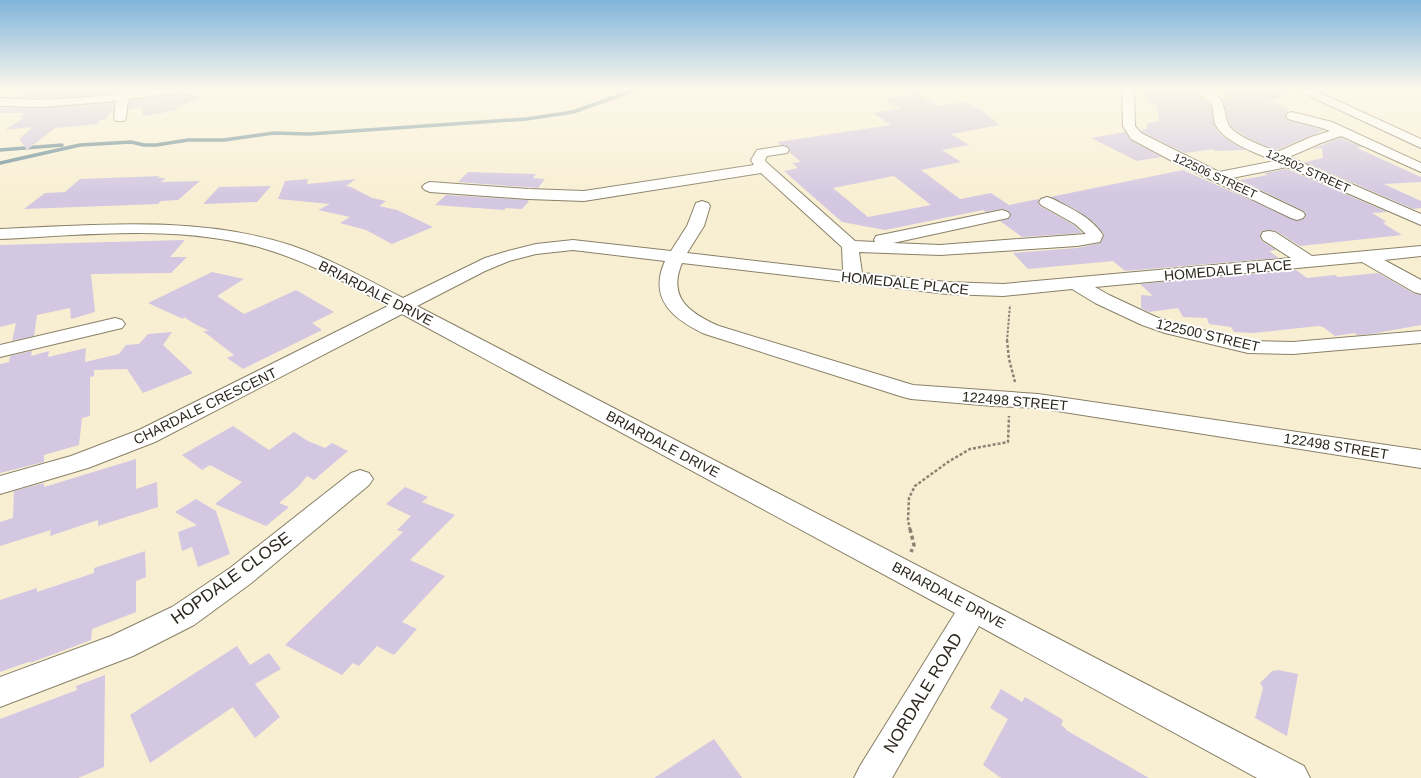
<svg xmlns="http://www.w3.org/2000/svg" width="1421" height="778" font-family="Helvetica,sans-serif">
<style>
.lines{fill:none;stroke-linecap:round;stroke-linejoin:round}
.stream{stroke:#698a95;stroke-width:3.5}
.building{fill:#d3c7e1;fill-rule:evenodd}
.minor-casing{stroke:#888067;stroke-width:2}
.path-far2{stroke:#8a8472;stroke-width:2;stroke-dasharray:2.5 1.5;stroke-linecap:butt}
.path-far1{stroke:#8a8472;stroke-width:2.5;stroke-dasharray:3 2;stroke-linecap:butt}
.path{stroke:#8a8472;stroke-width:3.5;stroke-dasharray:4 3;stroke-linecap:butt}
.minor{fill:#fff;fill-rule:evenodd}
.labels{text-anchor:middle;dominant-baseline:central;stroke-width:4;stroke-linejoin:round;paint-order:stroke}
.far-street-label{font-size:12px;fill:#2b271d;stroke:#fff}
.street-label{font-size:14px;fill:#2b271d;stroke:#fff}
.near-street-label{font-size:17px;fill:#2b271d;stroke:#fff}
</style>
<rect width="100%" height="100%" fill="#f8efd3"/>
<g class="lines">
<!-- stream -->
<path class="stream" d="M0,150L62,145
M0,163L80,145L131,142L144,145H156L188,140H224L274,133L309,134L526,119L573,112L637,89"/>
</g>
<!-- building -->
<path class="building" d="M40,89H110L108,91L117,90L116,93L73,97H16Z
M1141,89H1155L1194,94L1205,100L1211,106L1214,124L1218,132L1232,143L1246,150L1215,151L1213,149L1185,153L1142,132L1140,130L1146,129L1148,123L1159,121L1157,105H1150Z
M1218,89H1229L1238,91L1283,92L1284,96L1268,101L1291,110L1287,111L1285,115L1287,120L1324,130L1279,149L1275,150L1246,137L1231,126L1221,98L1232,99Z
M179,93L202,96L176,108V110L162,113L143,116L142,107L128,110L129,100Z
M917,94L939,106L966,102L981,110L1000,125L951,134L969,145L942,150L961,162L921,170L960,199L991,193L1009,205L1039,199L1038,203L1040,206L1074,225L1082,233L1022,237L1000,221L1008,219L1011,216L1009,211L1002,209L986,212L983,210L885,230L842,222L784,171L798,168L792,163L801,162L789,152L790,149L788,146L781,145L778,142L891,125L873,113L900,109L884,99ZM894,176L931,205L868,217L833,188Z
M114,103L113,113H110L105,120H100L98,124L55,128L27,150L19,139L33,127L5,130L25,117H18L26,113H0V108H44Z
M1125,132L1130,140L1162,157L1137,161L1091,138Z
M1340,138L1362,147L1357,148L1421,177V182L1384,184L1421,201V208L1413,209L1305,162L1323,158L1322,148L1312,149Z
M1287,169L1387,212L1372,213L1387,222H1383L1385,224H1384L1402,235L1300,246L1276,231L1269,230L1262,231L1260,237L1262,241L1276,250L1269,251L1279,258L1125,271L1113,261L1028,269L1013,253L1077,248L1101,243L1104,234L1094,222L1075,209L1050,197L1183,170L1297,221L1303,219L1306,216L1304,211L1240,180L1268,175L1264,173Z
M468,172L536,174L533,178L545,179L538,188L458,182Z
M160,176L157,178H166L161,182L200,181L178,200L161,201L158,204L24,209L45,193L65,192L80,179Z
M308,179L307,184L356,179L346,186L351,187L372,198L386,201L379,206L397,210L433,227L392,244L366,230L340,223L350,217L318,210L330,204L278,199L285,181Z
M271,186L257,202L203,204L219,187Z
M446,195L528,200L529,201L522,209L506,208L504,210L435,205Z
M185,240L170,257H187L171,273L91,274L95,312L71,319L70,308L37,315L34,336L12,341L16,323L0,327V245Z
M1296,270L1307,278L1335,275L1338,277L1378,273L1413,293L1421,295V325L1371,334L1357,335L1355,333L1335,336L1323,327L1318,326L1253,333L1234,332L1231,327L1209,324L1207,318L1183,317L1178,308L1149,312L1141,308V295L1153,296L1140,284Z
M212,272L244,279L217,296L244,314L296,290L334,312L312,323L322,330L243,369L227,358L234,355L203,331H209L193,323L184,317L183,319L148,303Z
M172,332L163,345L193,373L143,393L127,369L94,370V376L90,377V416L82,418L79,445L44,455V462L0,473V364L9,362L10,356L32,351L31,356L49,351L48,357L86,348L85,362L119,354L126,345L139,344L148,334Z
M233,426L269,450L294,432L308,441L325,448L332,443L348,451L314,480L307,476L298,487L279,503L289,507L266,526L215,504L242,482L210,465L202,470L182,455Z
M136,459V489L157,482L158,507L98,526V520L50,536L51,530L0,546V522L13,518L14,491L44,483V487Z
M405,487L428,497L422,502L455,515L410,560L445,576L402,622L417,629L394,655L377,646L359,666L353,663L342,675L285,645L403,532L397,530L411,516L386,504Z
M196,499L216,511L230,554L198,567L192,547L182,551L178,532L197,525L175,512Z
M145,551L146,577L136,581V612L92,629L91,640L30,663L31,661L0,672V600L37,588V592L94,573V568Z
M237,646L250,665L269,653L281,669L255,684L280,717L255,738L233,707L150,763L130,715Z
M1278,670L1298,674L1287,736L1255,718L1263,688L1260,683L1272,671Z
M105,675L104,767L78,778H0V719L77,690L76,686Z
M1001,689L1022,702L1025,697L1063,720L1061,725L1066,729V730L1149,778H1001L983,765L1008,719L990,708Z
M714,739L742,778H654Z"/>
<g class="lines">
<defs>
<path id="minor" d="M119,89H131L130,92L153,89H182L180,91L176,93L128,99L126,118L124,121H116L114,118L116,101L44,107L0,106V98C39,101 78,99 117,94Z
M1122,89H1134L1135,126L1141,133L1219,172L1274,161C1255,152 1225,143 1215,124C1213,117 1214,108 1211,103C1206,96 1195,95 1191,89C1211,89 1221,92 1225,112C1226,117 1227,123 1230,127C1239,138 1264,146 1277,152L1311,137L1330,131L1322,128L1288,119L1286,116L1288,113L1292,112L1332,122L1421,163V172L1341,136L1321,143L1289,157L1421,214V225L1287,167L1232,178L1303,212L1305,215L1303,218L1297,220L1291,218L1174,162L1131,139L1123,126Z
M1297,89H1312L1421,139V148L1299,91Z
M782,146L787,147L789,150L787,153L767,156L765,160L766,162L855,241L875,242L874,240L876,236L1002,210L1008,212L1010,215L1008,218L893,243L940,245L1086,234L1075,224L1041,205L1039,202L1041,199L1047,197L1053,199C1072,209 1091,217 1103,235L1100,242L1077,246L940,255L859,252L862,273L947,282L1003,284L1291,258L1263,240L1261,236L1263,232L1269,231L1275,232L1312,256L1421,246V256L1384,260L1421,280V294L1414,292L1362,262L1095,287L1109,295L1156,317L1178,324L1248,341L1293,342L1421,331V343L1293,354L1248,353L1165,333L1142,325L1095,303L1072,289L1003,296L947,294L682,263C667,298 690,313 719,326L913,385L1038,394L1421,450V468L1038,408L993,406L911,399L903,397L705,334C673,319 648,299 665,261L573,250L536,254L509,261L485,271L417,306L1304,766L1310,778H1257L979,626L892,778H854L860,766L955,613L402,314L155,442L88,468L0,494V476L71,456L139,430L388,306C347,283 307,261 262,248C178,224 86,235 0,239V229C97,225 196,215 290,245C329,258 366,279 403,298L485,258L508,251L536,244L573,240L671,251L687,226L696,203L702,201L708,203L710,206L704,226L687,253L843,271L842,247L761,173L584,201L528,199L430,192L425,190L422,187L425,184L430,182L528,189L584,191L754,165L751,160L757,150Z
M115,318L122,320L125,324L122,328L0,357V345Z
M360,470L369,473L373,479L369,485L250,584L194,625L133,656L0,707V677L111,636L172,607L230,568L351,473Z"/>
</defs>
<!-- minor casing -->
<use href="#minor" class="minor-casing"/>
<!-- path-far2 -->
<path class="path-far2" d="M1007,341L1010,305"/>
<!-- path-far1 -->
<path class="path-far1" d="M1007,340L1009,359L1015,382
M910,530L908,520L909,498L915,486L948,462L970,449L1008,442L1009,416"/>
<!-- path -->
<path class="path" d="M910,529L914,545L911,552"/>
<!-- minor -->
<use href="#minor" class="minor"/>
</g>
<!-- sky -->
<linearGradient id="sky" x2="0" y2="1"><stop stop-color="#80b4db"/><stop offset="0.45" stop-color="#fcf8eb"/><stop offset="1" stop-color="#fcf8eb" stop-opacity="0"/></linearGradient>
<rect width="1421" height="198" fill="url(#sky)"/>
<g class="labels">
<!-- far-street labels -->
<g class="far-street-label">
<text transform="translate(1308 171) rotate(24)">122502 STREET</text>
<text transform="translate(1215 176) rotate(25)">122506 STREET</text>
</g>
<!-- street labels -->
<g class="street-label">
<text transform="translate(1228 270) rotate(-5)">HOMEDALE PLACE</text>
<text transform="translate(905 283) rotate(6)">HOMEDALE PLACE</text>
<text transform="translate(376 293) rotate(27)">BRIARDALE DRIVE</text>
<text transform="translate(1208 335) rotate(13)">122500 STREET</text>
<text transform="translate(1015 401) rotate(5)">122498 STREET</text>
<text transform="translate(205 406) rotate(-26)">CHARDALE CRESCENT</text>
<text transform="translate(663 444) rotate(28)">BRIARDALE DRIVE</text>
<text transform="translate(1336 446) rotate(9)">122498 STREET</text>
<text transform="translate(949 595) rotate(28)">BRIARDALE DRIVE</text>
</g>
<!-- near-street labels -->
<g class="near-street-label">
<text transform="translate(231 578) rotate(-36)">HOPDALE CLOSE</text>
<text transform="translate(923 693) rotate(-59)">NORDALE ROAD</text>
</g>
</g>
</svg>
